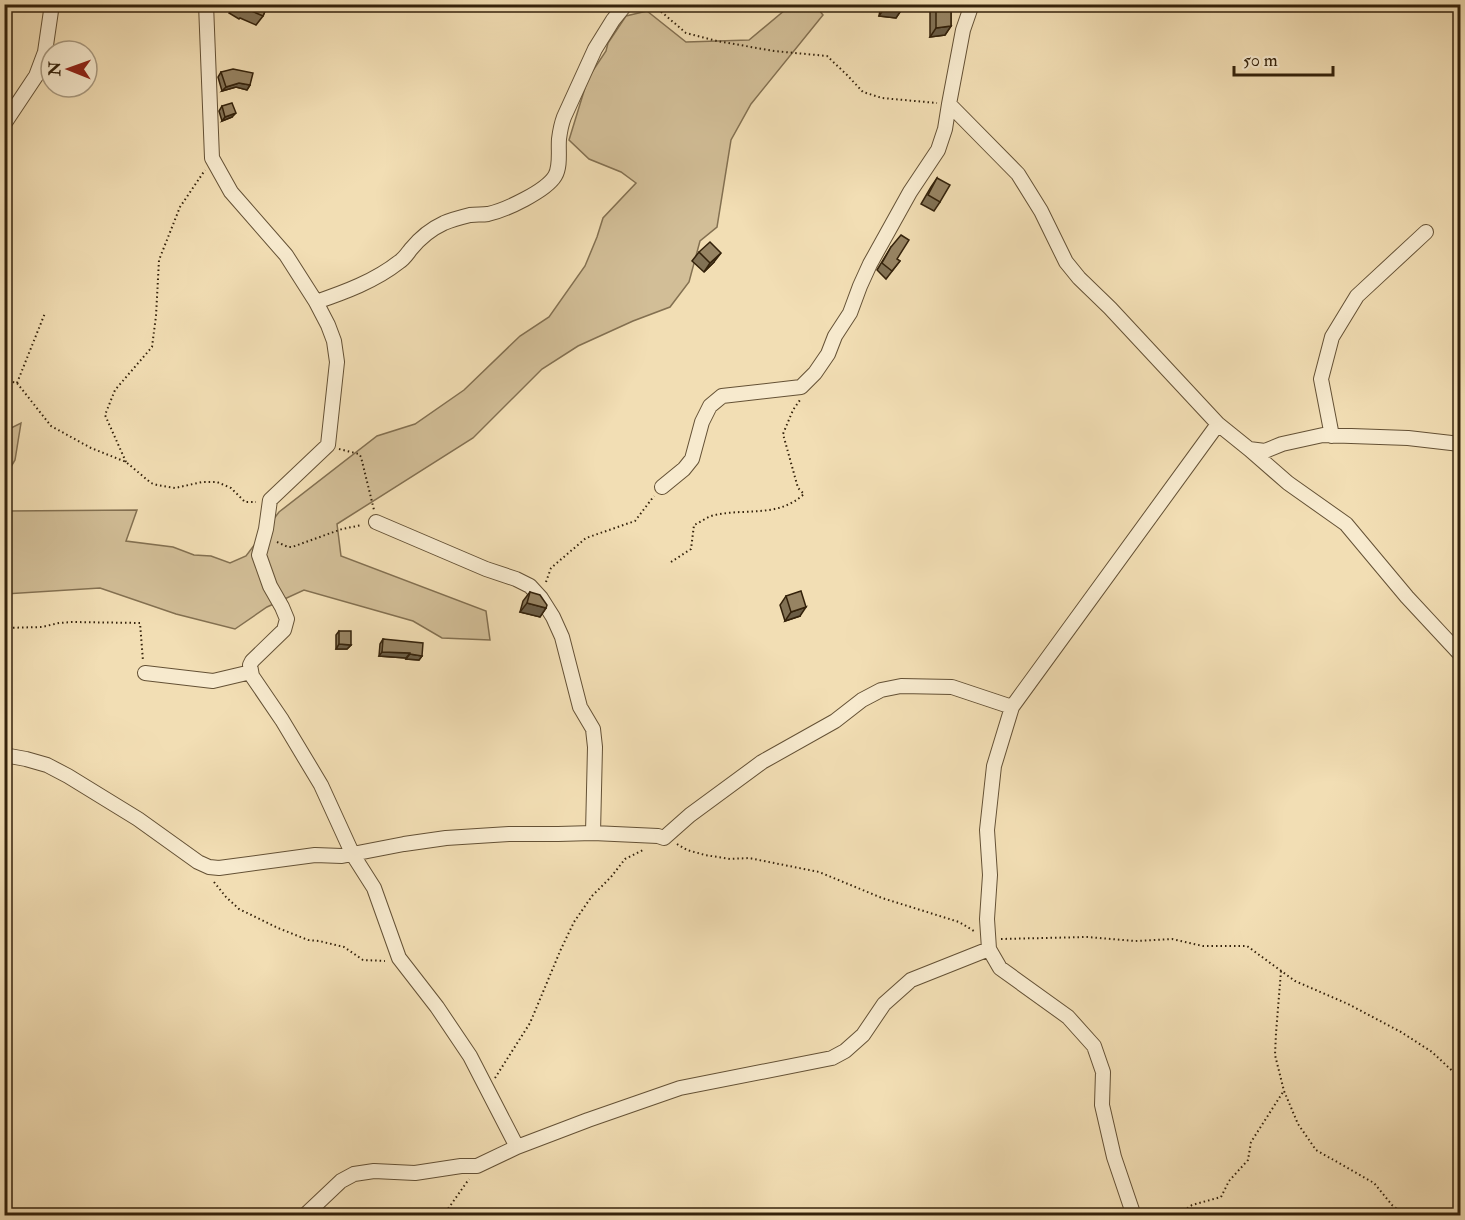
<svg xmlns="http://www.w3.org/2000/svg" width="1465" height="1220" font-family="'IM FELL Double Pica',serif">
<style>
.green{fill:#d2be97;stroke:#837051;stroke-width:1.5}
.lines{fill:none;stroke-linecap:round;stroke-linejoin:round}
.minor-casing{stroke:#645135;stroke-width:16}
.path{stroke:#34220b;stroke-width:2;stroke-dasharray:1.5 3;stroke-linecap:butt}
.minor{stroke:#f7eace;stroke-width:14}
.wall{fill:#827255;stroke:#34220b;stroke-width:1.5}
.shaded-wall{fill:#6a5c45;stroke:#34220b;stroke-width:1.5}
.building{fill:#978463;stroke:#34220b;stroke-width:1.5}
</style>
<rect width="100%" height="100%" fill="#f2deb4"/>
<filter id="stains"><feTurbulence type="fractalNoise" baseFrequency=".00333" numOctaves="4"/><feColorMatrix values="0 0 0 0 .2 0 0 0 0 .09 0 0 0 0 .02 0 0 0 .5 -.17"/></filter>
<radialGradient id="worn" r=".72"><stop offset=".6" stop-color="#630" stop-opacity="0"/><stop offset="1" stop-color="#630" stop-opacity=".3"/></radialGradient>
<!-- green -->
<path class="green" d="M791,5H815L823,15L751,104L731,140L717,227L700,241L689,282L670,307L633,321L578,346L542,369L473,438L337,524L341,556L486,611L490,640L442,638L413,621L304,590L267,607L235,629L176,614L100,588L5,594L4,506L7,511L137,510L126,541L173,547L194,555L211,556L230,563L246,556L279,512L377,436L415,424L464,390L520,336L549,317L585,266L597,237L603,218L636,183L621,172L589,159L569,140L588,78L606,51L608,43L626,16L647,11L686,42L749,40Z
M21,423L15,460L5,477V431Z"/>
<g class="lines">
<defs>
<path id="minor" d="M206,4L212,158L231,192L286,255L316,302L328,325L334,341L337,362L328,445L270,500L266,529L259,555L270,586L282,607L287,619L284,630L252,661L250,665L252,676L282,720L321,785L353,855L374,888L399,958L437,1007L470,1056L517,1147
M972,4L963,30L949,104L1018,174L1041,211L1066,262L1079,278L1110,308L1218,424L1249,449L1265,451L1282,444L1323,435L1408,438L1460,444
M4,124L36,76L45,52L52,4
M316,302C345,292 375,281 399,262C404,259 407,254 411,249C420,238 431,229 444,223C451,220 462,217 470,215C476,214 482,215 488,214C506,210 546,191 555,176C561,166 558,150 559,139C560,131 561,125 564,117L595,49L613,20L626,4
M1332,436L1321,379L1332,337L1357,296L1426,232
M1249,449L1288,483L1346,524L1407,597L1460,654
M662,487L684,469L692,459L702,422L710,406L722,396L801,387L815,373L828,354L835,336L850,313L860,286L870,264L910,192L938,150L945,129L949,104
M376,522L486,569L516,579L530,586L541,598L553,617L562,637L580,707L593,729L595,747L593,833
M145,673L213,681L251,672
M4,755L26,759L47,765L68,776L138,819L198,862L209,867L219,868L315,855L342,856L404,844L446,838L509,834H558L593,833L658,836L664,838L690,815L762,762L835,721L862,700L881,690L901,686L952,687L1012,707
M304,1216L341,1181L354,1174L374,1171L415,1173L461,1166H477L517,1147L588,1120L680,1088L832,1058L845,1051L863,1035L884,1004L911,980L989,949
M1134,1216L1114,1157L1102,1105L1103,1072L1094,1046L1068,1017L1000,968L989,949L987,919L990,875L987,830L994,766L1012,707L1218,424"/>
</defs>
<!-- minor casing -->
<use href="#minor" class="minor-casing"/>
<!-- path -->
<path class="path" d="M650,4L658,9L686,33L717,41L774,51L827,56L847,75L863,92L882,98L937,103
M4,380L17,383L51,426L91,448L126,462L151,483L157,485L175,488L202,482H217L231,488L245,502H256
M17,383L45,313
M339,449L359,454L361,457L374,510
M126,462L105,415L115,390L152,347L156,316L159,260L180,207L205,170
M277,542L288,547H292L342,529L362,525
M671,562L691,549L694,525C701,522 708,516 715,515C747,508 778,518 804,494L798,488L783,434L793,410L800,400
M546,582L551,568L586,538L635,521L654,496
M4,628L42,627L59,623L72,622L140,623L143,661
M677,844L687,850L705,855L730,859L749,858L819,872L882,898L959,922L974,931
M214,882L226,897L239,909L278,928L308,940L319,941L344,947L363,960L385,961
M1001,939L1087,937L1135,941L1172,939L1203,946H1247L1295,981L1348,1004L1401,1032L1432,1052L1460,1078
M1281,971L1276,1033L1275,1055L1284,1091L1298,1124L1316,1150L1374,1183L1392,1205L1406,1216
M495,1078L530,1023L561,949L574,922L592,896L611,877L625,859L643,850
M443,1216L469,1179
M1176,1216L1192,1205L1221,1197L1229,1181L1248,1160L1251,1142L1283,1092
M1454,1216L1460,1209"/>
<!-- minor -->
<use href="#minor" class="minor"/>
</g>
<!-- wall -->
<path class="wall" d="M235,4H268L263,16L256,25L240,18L239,19L229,13Z
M881,4H903L902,9L896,18L879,16Z
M930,4H951V26L945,35L930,37Z
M221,72L250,85L247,90L236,87L222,91L218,77Z
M222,106L232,117L222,121L219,111Z
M937,178L940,202L934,211L921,204L931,187Z
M891,247L897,259L900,261L886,279L877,270Z
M699,252L714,262L704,272L692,261Z
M530,592L546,608L540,617L520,612L523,601Z
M786,596L800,616L785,621L780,605Z
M339,631L351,645L347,649H336V635Z
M383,639L422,656L419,660L406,659V658L379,656L380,644Z"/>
<!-- shaded-wall -->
<path class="shaded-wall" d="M885,7L902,9L896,18L879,16Z
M951,26L945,35L930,37L936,28Z
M239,83L250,85L247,90L236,87L222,91L226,87Z
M236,113L232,117L222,121L225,117Z
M721,253L714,262L704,272L710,263Z
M527,603L546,608L540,617L520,612Z
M806,607L800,616L785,621L791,612Z
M339,644L351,645L347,649H336Z
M382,652L410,653L406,658L379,656Z
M410,654L422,656L419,660L406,659Z"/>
<!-- building -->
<path class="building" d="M237,4H268L263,16L247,9L246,10Z
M885,4H903L902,9L885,7Z
M936,4H951V26L936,28Z
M233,69L253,73L250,85L239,83L226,87L221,72Z
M232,103L236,113L225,117L222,106Z
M937,178L950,185L940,202L928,195Z
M901,235L909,240L897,259L900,261L892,271L882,263L891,247Z
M710,242L721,253L710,263L699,252Z
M801,591L806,607L791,612L786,596Z
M530,592L540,595L547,605L546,608L527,603Z
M339,631H351V645L339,644Z
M383,639L423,643L422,656L410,654V653L382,652Z"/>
<!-- margin -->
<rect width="1465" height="1220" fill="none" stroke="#f2deb4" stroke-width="24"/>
<rect x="6" y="6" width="1453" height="1208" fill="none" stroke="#34220b" stroke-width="3"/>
<rect x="12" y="12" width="1441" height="1196" fill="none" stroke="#34220b" stroke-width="1.5"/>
<!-- north arrow -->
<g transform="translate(69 69) rotate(271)"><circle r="28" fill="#f7eace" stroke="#a99a80" stroke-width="1.5"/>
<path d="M0-4.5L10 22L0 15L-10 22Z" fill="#8f2418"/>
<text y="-9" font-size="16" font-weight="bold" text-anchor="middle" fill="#34220b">N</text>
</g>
<!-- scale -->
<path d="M1234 66v9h99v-9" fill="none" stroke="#34220b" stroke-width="3"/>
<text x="1243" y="66" font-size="18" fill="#34220b" stroke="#f7eace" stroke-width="4.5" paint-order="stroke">50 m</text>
<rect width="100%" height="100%" filter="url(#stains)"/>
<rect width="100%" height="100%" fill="url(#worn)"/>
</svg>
